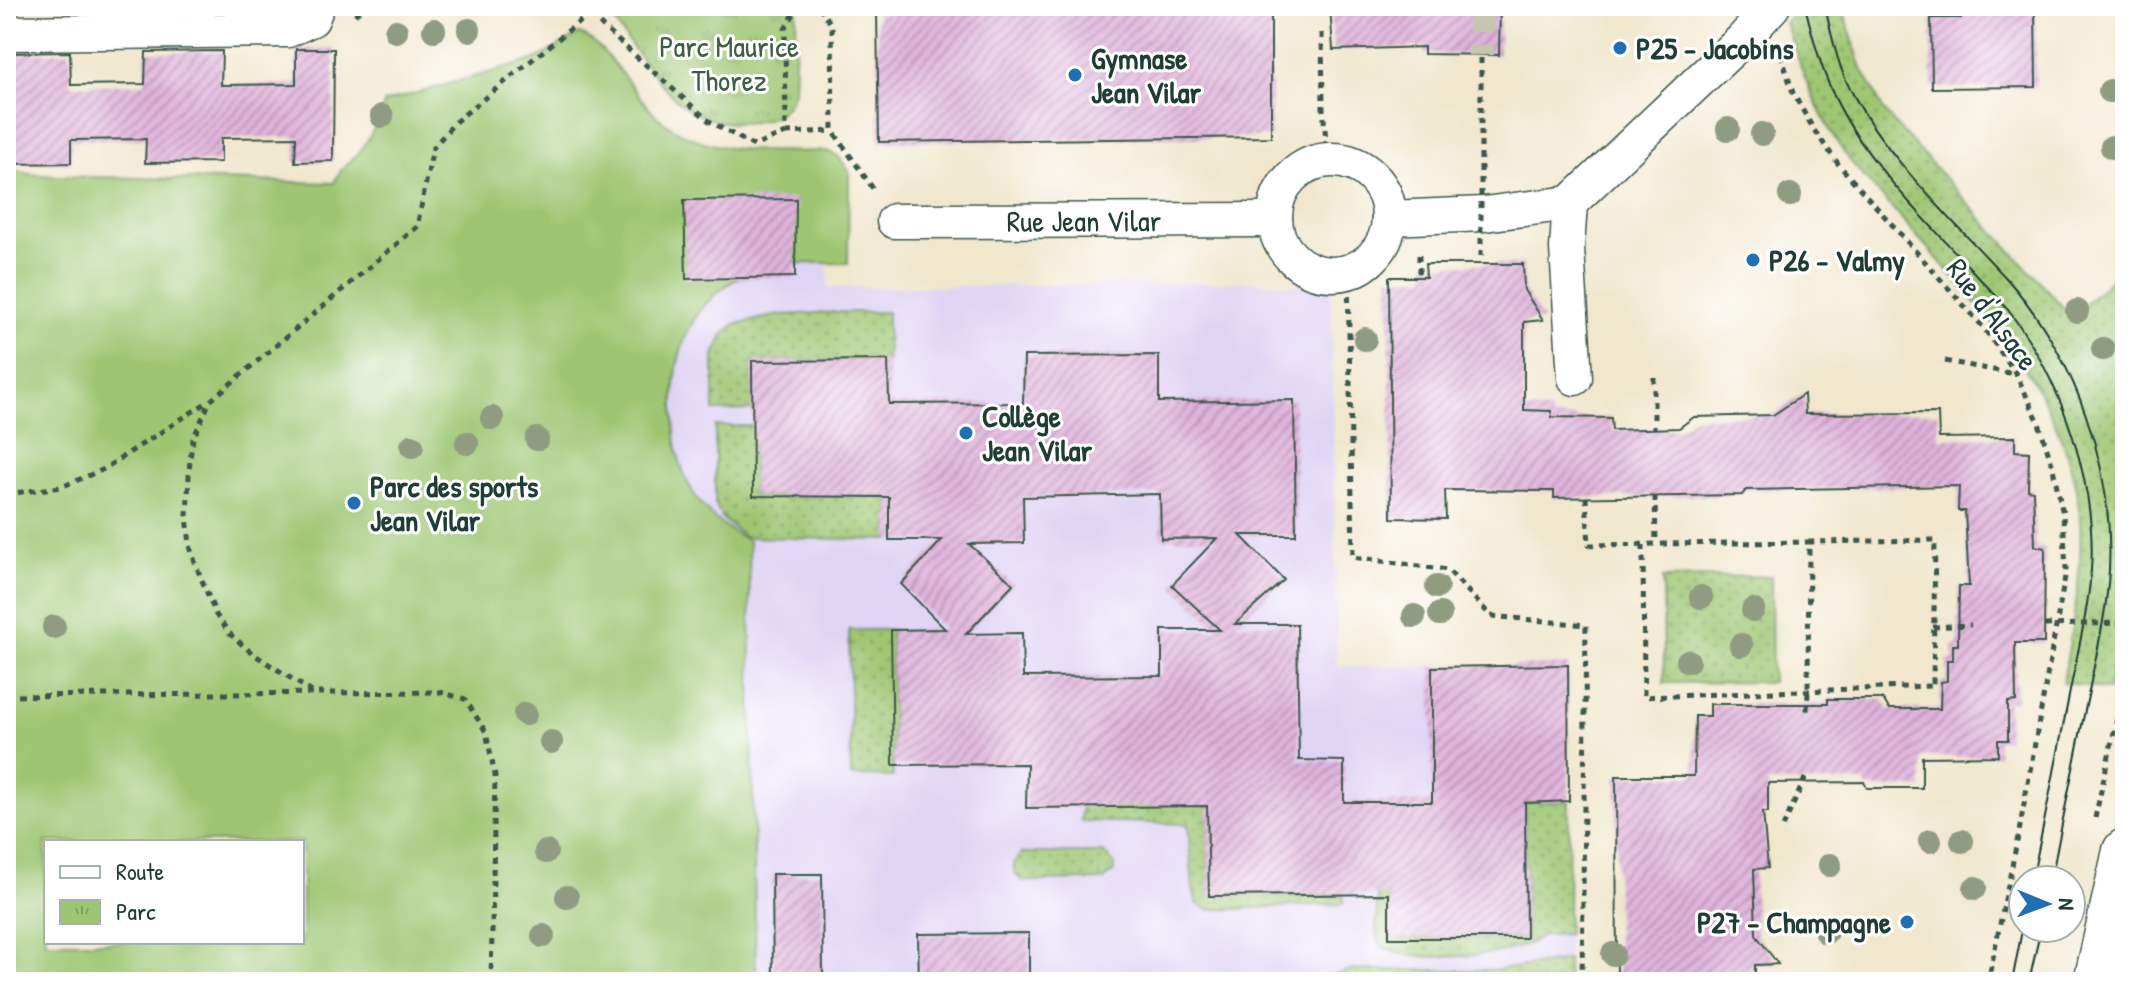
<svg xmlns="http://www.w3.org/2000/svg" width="2131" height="988" font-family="'Patrick Hand',sans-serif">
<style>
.built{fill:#e0d4f4}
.grass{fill:url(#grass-dots);stroke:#5e8253;stroke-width:2}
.park{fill:url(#park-tufts);stroke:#5e8253;stroke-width:2}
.garden{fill:#9ec672;stroke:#5e8253;stroke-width:2;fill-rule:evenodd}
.building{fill:url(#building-hatch);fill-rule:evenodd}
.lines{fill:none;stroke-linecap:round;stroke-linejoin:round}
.pedestrian-tunnel{stroke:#c6c5ae;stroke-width:26;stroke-dasharray:26 13;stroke-linecap:butt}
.minor-casing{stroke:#3e564b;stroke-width:37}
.tertiary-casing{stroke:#3e564b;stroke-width:47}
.path{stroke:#3e564b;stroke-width:5;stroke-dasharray:6 6;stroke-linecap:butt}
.minor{stroke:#fff;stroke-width:34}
.tertiary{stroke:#fff;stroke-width:44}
.tram{stroke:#1f3d34;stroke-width:2}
.path-bridge{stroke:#3e564b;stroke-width:5;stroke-dasharray:6 6;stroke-linecap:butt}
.tree{fill:#8f9c82}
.poi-dot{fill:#1f6fb2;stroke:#fff;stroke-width:3}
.labels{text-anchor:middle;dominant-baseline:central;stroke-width:6;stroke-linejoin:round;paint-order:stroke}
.park-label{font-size:30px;fill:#3f5f44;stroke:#fff}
.poi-label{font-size:30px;font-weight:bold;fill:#1f3d34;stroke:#fff;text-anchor:start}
.street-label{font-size:30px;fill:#1f3d34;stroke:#fff}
</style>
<defs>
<pattern id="grass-dots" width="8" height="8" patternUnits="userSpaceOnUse" patternTransform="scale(2)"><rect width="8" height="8" fill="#9ec672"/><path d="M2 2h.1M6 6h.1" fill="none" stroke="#80a25e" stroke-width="1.8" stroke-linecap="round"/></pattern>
<pattern id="park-tufts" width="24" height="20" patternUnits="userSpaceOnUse" patternTransform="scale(2)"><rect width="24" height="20" fill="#9ec672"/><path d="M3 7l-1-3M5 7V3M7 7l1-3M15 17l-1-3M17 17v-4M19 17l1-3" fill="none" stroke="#80a25e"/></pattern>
<pattern id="building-hatch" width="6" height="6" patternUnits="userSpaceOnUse" patternTransform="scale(2)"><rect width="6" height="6" fill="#e0b3db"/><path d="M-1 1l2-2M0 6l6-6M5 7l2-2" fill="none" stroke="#b593b2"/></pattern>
</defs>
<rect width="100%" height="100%" fill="#fff"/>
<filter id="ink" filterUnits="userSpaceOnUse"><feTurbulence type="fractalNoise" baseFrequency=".0125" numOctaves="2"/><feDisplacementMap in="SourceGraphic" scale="16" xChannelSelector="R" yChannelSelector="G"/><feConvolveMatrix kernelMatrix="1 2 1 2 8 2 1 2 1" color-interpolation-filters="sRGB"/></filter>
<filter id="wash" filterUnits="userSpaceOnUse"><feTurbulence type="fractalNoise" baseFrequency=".006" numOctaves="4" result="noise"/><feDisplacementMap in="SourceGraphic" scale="32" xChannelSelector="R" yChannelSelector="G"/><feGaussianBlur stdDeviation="1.8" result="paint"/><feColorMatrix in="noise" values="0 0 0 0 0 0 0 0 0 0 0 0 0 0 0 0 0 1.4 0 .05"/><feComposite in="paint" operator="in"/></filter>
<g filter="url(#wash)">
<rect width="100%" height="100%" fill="#f0e7cd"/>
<!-- built -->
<path class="built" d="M826,163L828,288L1260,282L1331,287L1337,667L1568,665V960L1556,982H607L595,168Z"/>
<!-- grass -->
<path class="grass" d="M1801,6H1842L1862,69L1886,114L2072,317L2118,272L2125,447V586L2109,690L2063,682C2072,627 2083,577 2080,520C2071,392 1972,300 1893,209C1877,191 1859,173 1845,154C1816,113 1801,69 1785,22Z
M836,312H887L888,360L752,361L753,410L714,411V355L723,335L735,324L779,315Z
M715,426H753V496L889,497V540L744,537L723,519L715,504Z
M1771,576L1772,682L1664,683L1663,578Z
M849,630H891L893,777L851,776Z
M1207,763L1209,896L1344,895L1343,904L1208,910L1197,903L1193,891L1188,824L1081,821L1082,807Z
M1569,801L1568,934L1543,935C1518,957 1436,960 1404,954C1396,953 1388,948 1380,946L1376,934L1379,823H1388L1389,938H1526L1525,803Z
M1021,853H1103L1114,863V871L1104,880L1022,881L1014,871V863Z
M1568,960L1567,982H1479L1476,978L1395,980L1393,982H1316L1319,979L1351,970H1497Z"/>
<!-- park -->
<path class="park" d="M607,6H797L794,91C789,108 776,118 758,121C700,131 672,101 641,58C628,41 615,25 607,6Z"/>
<!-- garden -->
<path class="garden" d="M579,34C605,39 638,104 664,122C710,156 772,152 827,151L838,156L849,171L848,263C813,264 773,259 740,277C687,306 673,355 674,412C674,441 678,469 694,494C707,515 727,530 749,541L756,982H6V168L30,174L54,176L334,183C339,169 349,164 358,153C371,138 378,120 385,102L537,59ZM46,842H302V942H46Z"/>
<g id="blocks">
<!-- building -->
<path class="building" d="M916,6H1232V9H1271V137L879,142L877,13L916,12Z
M1330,6H1500L1499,55L1424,54V47L1333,50Z
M1961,6H2035L2036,87L1932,88L1931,18H1961Z
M296,49H334L333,161L295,162L296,137L221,138V162L145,163L146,139L71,140V163L6,164V53L70,52L71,85L145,84L146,52L222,51L221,85L296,84Z
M796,199L795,277L686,279L684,200Z
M1425,264H1523L1524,290L1543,320L1524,322V410L1551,411L1552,417L1611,418L1612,430L1679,428L1694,417L1773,415L1804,394L1805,414L1938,413L1939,438L2015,437V451L2029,452L2028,490L2033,491L2035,546L2045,548L2044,643H2015L2016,701L2008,702V740H1998V756L1922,757V788H1867L1864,782L1768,783V812H1763L1768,868L1754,869L1756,935L1778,964L1755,965V982H1617L1616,776H1694L1695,716H1710V704H1828V699H1883L1889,709H1940L1941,682L1947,681V660H1953V645H1958L1959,586H1969L1965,511H1958L1959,486L1746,490L1742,495L1554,498V491L1445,490L1446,519L1391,518L1389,277H1426Z
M1159,355V402L1294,400L1296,535H1240L1284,580L1235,624H1297L1299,760L1344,761V802H1432V667L1568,665L1569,801L1525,803L1526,938H1389V894L1209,896L1207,806L1026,808L1027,764L893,765L891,630L945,629L901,584L942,540H889V497L753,496L752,361L888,360L889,404L1023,403L1024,356ZM1160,494L1161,539L1217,538L1172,585L1220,630H1162V676L1023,677L1022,633L966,634L1013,584L969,544L1024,543L1023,497Z
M772,874H822L823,982H773Z
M1029,933V982H919L918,934Z"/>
</g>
</g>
<g filter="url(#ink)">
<use href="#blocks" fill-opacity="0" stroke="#3e564b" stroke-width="2"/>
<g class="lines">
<!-- pedestrian-tunnel -->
<path class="pedestrian-tunnel" d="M1481,6V55"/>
<defs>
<g id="minor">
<path d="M6,33L288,30L312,19L317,6"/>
<circle cx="1332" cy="217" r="57"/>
<path d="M1570,203L1567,248L1575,378"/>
<path d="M1389,218L1484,214L1570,203L1742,40L1773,6"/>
<path id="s1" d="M894,221L1275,220"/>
</g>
<path id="tertiary" d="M2096,982L2125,851"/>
</defs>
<!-- minor casing -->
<use href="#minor" class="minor-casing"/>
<!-- tertiary casing -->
<use href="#tertiary" class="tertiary-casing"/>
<!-- path -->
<path class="path" d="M560,6L589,13
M583,6L603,27L709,121L754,146L786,133L785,29L798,7L819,6L832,26L833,131L874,190
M355,15L363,6
M1322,33L1323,109L1328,160
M1781,54L1793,93L1814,130L1839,165L1983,327L2016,374L2038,420L2052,464L2063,514L2066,571L2019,832L1988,982
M786,133L833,131
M1419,255V271H1426
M1348,272L1353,557L1448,570L1491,616L1586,625L1582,982
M1945,361L2015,374
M1654,377V428
M6,494L61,487L102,470L209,401
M1655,496L1656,544
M1586,497L1589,545L1809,542
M1643,545L1644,697L1933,686L1935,540L1809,542L1808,692L1807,711
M1933,627L1971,625
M312,692L252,653L230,634L216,615L197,568L190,546L187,515L190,458L193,439L210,401L417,227L433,148L455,122L599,6
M6,696L440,692L465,699L486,732L495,775L491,982
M2095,818L2119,710L2125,670
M1783,827L1807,774"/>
<!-- minor -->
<use href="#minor" class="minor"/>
<!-- tertiary -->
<use href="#tertiary" class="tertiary"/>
<!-- tram -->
<path class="tram" d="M1805,6C1813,38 1821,69 1835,98C1868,166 1929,222 1979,278C1990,289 2002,301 2011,314C2062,382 2097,484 2091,570C2088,612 2077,654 2069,696C2057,757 2045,819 2032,880
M1825,6C1830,29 1835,54 1844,76C1877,150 1952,219 2007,279C2076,357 2114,466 2109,570C2107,612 2096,655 2088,696C2075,757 2063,819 2051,880
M2012,982L2023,925
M2029,982L2041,928"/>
<!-- path-bridge -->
<path class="path-bridge" d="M1481,256V55
M2045,625L2125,623"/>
</g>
<!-- trees -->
<g class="tree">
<circle cx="434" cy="30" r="12"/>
<circle cx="469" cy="30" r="12"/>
<circle cx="396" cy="31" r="12"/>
<circle cx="2110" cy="91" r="12"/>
<circle cx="382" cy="116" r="12"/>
<circle cx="1728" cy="129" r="12"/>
<circle cx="1762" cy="134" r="12"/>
<circle cx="2112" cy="147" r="12"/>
<circle cx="1790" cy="195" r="12"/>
<circle cx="2077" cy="311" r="12"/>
<circle cx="1365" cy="339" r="12"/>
<circle cx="2103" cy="349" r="12"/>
<circle cx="492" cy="418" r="12"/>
<circle cx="537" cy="439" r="12"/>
<circle cx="467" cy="443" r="12"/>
<circle cx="412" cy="446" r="12"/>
<circle cx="1437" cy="587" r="12"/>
<circle cx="1701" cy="597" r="12"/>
<circle cx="1753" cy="610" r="12"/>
<circle cx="1440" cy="614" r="12"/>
<circle cx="1414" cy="616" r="12"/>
<circle cx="54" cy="627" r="12"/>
<circle cx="1741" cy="645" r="12"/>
<circle cx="1688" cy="661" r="12"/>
<circle cx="525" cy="714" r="12"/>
<circle cx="551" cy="742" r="12"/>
<circle cx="1930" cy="841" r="12"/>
<circle cx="1962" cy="841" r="12"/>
<circle cx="546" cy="852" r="12"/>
<circle cx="1830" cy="865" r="12"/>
<circle cx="1975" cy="888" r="12"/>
<circle cx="567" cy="897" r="12"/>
<circle cx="1826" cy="932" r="12"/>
<circle cx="543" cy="936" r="12"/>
<circle cx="1613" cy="954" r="12"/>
</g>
</g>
<!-- markers -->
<g class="poi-dot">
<circle cx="1620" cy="48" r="8"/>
<circle cx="1075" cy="75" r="8"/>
<circle cx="1753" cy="260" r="8"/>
<circle cx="966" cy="433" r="8"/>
<circle cx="354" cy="503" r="8"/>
<circle cx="1907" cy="922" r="8"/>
</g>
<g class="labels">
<!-- park labels -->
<g class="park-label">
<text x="729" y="46">Parc Maurice<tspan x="729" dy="34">Thorez</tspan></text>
</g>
<!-- poi labels -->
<g class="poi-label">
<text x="1636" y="48">P25 - Jacobins</text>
<text x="1091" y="58">Gymnase<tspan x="1091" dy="34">Jean Vilar</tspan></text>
<text x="1769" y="260">P26 - Valmy</text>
<text x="982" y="416">Collège<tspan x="982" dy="34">Jean Vilar</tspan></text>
<text x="370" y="486">Parc des sports<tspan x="370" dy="34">Jean Vilar</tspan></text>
<text x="1891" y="922" text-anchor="end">P27 - Champagne</text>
</g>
<!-- street labels -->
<g class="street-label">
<text stroke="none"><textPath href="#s1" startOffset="190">Rue Jean Vilar</textPath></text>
<text transform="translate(1993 314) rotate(53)">Rue d'Alsace</text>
</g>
</g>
<!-- margin -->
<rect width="2131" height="988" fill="none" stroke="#fff" stroke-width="32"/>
<!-- legend -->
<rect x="44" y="840" width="260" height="104" fill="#ffffff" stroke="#a5b1ae" stroke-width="2"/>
<rect x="60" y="866" width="40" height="12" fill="#ffffff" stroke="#a5b1ae" stroke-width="2"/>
<text x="116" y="880" font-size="24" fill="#1f3d34">Route</text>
<rect x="60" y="900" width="40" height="24" fill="url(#park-tufts)" stroke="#a5b1ae" stroke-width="2"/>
<text x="116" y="920" font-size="24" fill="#1f3d34">Parc</text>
<!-- north arrow -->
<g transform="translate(2047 904) rotate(91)"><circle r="38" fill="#ffffff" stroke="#a5b1ae" stroke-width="2"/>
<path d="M0-6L14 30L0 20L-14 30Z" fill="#1f6fb2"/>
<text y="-12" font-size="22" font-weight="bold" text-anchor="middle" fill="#1f3d34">N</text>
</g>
</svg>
